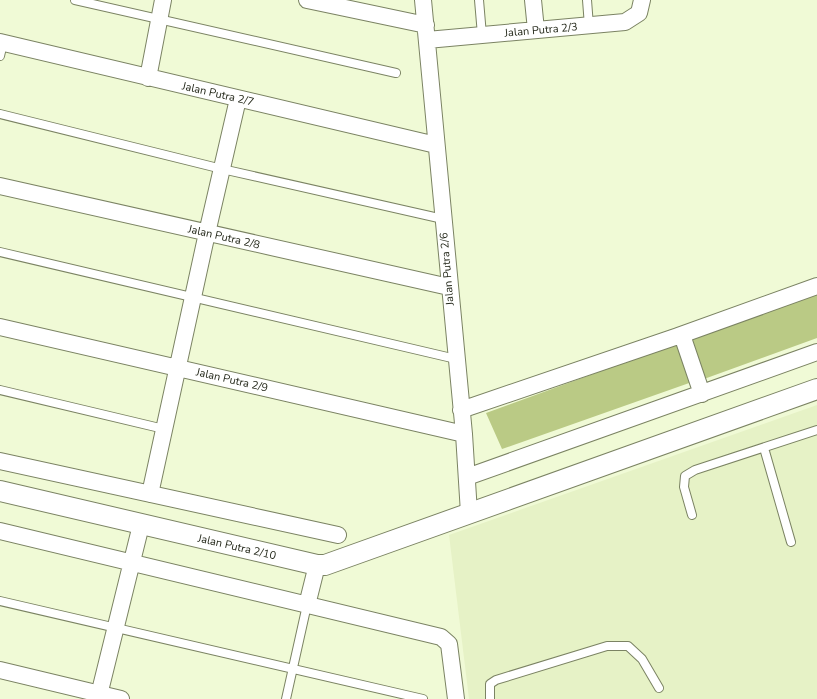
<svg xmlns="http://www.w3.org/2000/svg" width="817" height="699" font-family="'Nunito Sans',sans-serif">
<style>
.built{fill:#e6f2c6}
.building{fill:#baca85}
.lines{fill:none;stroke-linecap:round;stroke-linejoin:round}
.service-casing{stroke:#7b8363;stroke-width:10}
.minor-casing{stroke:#7b8363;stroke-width:18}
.tertiary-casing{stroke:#7b8363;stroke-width:22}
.service{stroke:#fff;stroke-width:8}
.minor{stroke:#fff;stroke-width:16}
.tertiary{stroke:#fff;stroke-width:20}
.labels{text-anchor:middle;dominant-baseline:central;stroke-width:3;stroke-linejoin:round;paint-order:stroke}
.street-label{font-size:11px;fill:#24281a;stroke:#fff}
</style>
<rect width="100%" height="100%" fill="#f0fad6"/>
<!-- built -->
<path class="built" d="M817,405V699H469L449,535Z"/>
<!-- building -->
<path class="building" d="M817,291V338L704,379L690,337Z
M678,343L692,382L502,449L486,413Z"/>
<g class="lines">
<defs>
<path id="service" d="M75,0L396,73
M479,0L482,35
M587,0L589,26
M0,56L3,43
M0,114L222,169L443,219
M0,252L456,359
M0,390L164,429
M764,448L791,542
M692,515L684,487L685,476L695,470L817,430
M0,601L423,699
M286,699L307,605
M490,699V684L496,680L607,646H628L642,659L659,688"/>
<path id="minor" d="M307,0L426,25
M423,0L464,434L469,513
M533,0L536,30
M427,40L625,22L639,13L642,0
M0,42L436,145
M148,78L163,0
M0,186L449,287
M0,327L464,434
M678,336L817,286
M461,410L678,336L683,338L702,394
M0,461L338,535
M467,477L817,352
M150,494L207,233L238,99
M0,531L441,637L449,644L456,699
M307,605L317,565
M0,670L121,699
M98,699L141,525"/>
<path id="tertiary" d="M0,491L317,565H325L817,389"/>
</defs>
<!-- service casing -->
<use href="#service" class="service-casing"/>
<!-- minor casing -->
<use href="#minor" class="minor-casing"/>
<!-- tertiary casing -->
<use href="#tertiary" class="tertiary-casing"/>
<!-- service -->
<use href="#service" class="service"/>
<!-- minor -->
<use href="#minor" class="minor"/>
<!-- tertiary -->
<use href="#tertiary" class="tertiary"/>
</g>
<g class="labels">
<!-- street labels -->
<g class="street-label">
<text transform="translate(541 30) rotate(-5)">Jalan Putra 2/3</text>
<text transform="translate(218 94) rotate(13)">Jalan Putra 2/7</text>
<text transform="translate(224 237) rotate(13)">Jalan Putra 2/8</text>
<text transform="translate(447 269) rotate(-95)">Jalan Putra 2/6</text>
<text transform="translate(232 380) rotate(13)">Jalan Putra 2/9</text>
<text transform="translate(237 547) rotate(13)">Jalan Putra 2/10</text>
</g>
</g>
</svg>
